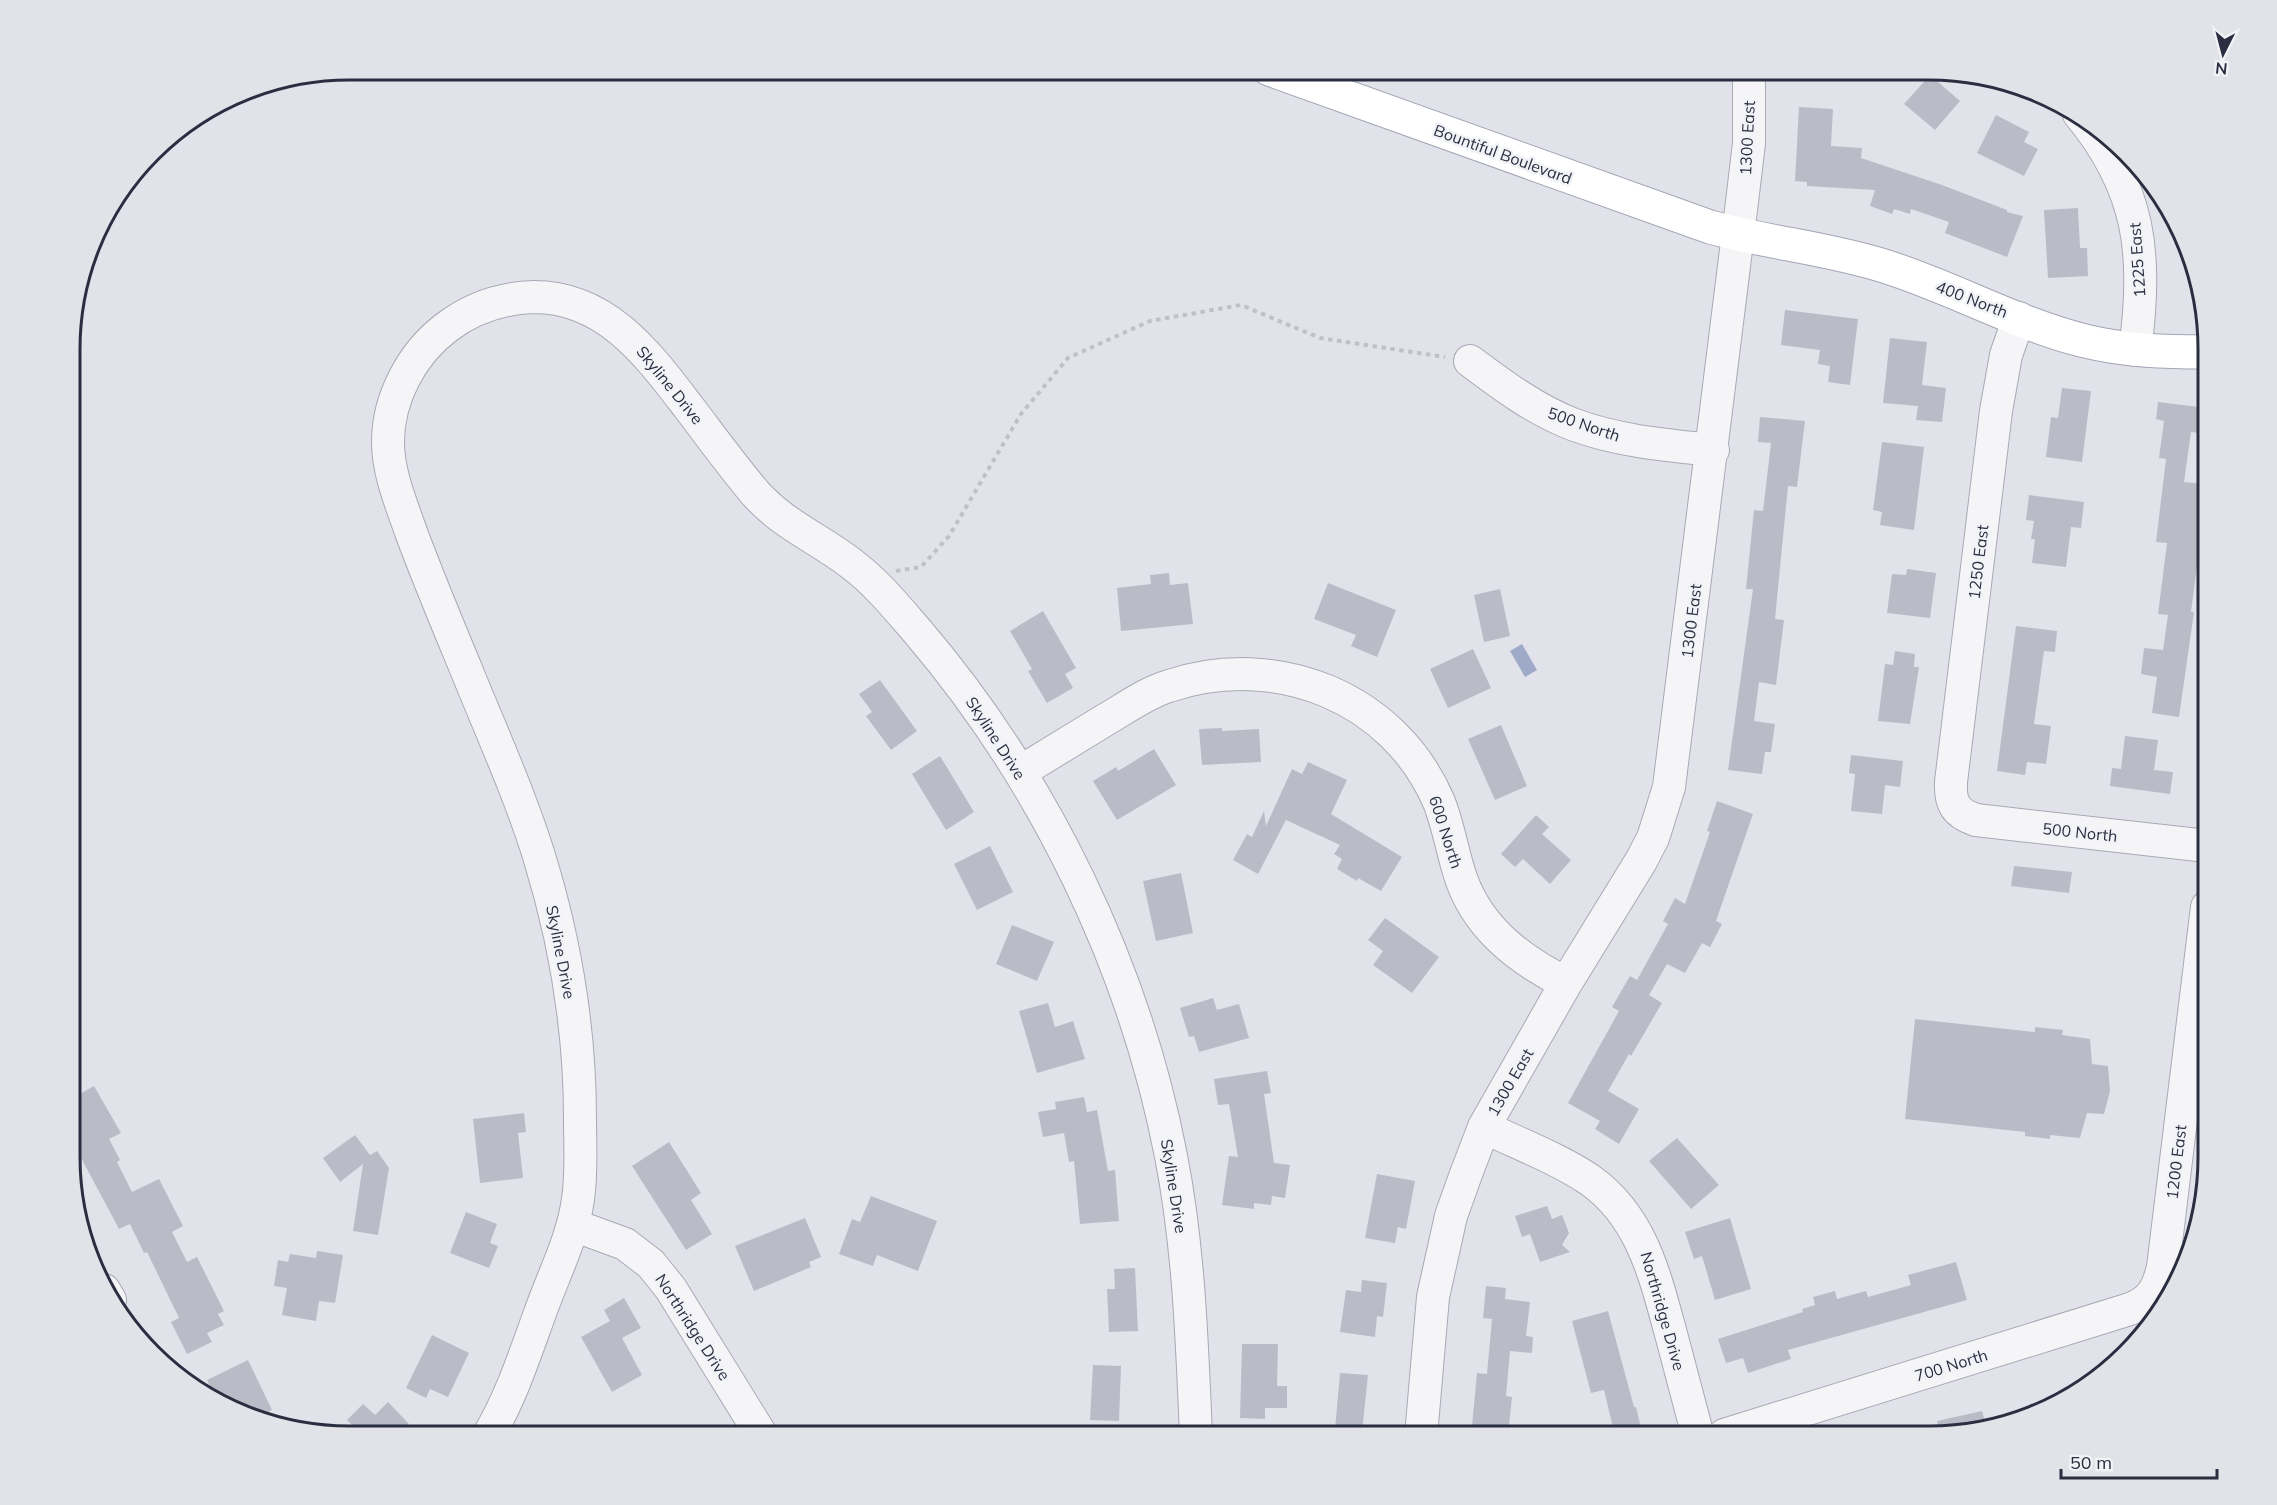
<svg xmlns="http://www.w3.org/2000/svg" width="2277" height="1505" font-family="Mulish,sans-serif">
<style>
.water{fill:#9faac8}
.building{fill:#b9bcc6}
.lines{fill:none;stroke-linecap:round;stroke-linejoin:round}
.minor-casing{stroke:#a7a9b4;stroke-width:34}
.major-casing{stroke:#a2a5b5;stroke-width:35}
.path{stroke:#c0c1c8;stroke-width:4;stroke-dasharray:4.5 4.5;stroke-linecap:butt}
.minor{stroke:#f5f5f8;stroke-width:32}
.major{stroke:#fff;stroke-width:33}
.labels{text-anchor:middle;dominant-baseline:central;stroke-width:5;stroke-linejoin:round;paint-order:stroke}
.street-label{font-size:16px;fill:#2b2e41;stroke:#f2f3f7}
.rim{fill:none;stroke:#2b2e41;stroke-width:3}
</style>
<rect width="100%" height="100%" fill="#e2e3ea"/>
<!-- water -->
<path class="water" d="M1522,644L1537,670L1525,677L1510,651Z"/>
<!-- building -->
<path class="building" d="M1930,75L1960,101L1935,130L1904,104Z
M1799,107L1833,109L1831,146L1862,148L1861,158L1942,185L2007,210V212L2023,216L2007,257L1945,233L1949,222L1911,209L1910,214L1894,209L1892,214L1870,206L1875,190L1807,186V182L1795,181Z
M1996,115L2029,132L2024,142L2038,149L2024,176L1977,153Z
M2078,208L2080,248H2087L2088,276L2048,278L2044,210Z
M1785,310L1858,319L1850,385L1828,382L1830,366L1818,364L1820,350L1781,345Z
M1890,338L1927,342L1922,385L1946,388L1942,422L1916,420L1918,406L1883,403Z
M2062,388L2091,391L2082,462L2046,457L2051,417L2058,418Z
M2158,402L2207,408V434L2191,432L2184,482L2207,484V490L2191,612H2194L2179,717L2152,713L2157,677L2141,674L2144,648L2163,650L2168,615L2158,614L2167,543L2156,542L2166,459L2159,458L2164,421L2156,419Z
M1760,417L1805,421L1797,487L1788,486L1775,619L1784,620L1776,685L1759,682L1754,721L1775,724L1771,752H1765L1762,774L1728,770L1753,589H1746L1754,510L1763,511L1771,443L1758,442Z
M1882,442L1924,447L1914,530L1880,525L1882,512L1873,510Z
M2029,495L2084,502L2081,528L2071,527L2066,567L2032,563L2035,539H2031L2034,521L2026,520Z
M1907,569L1936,573L1930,618L1887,613L1892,574L1906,575Z
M1169,573L1170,585L1188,583L1193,624L1121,631L1117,588L1151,584L1150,575Z
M1328,583L1396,610L1377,657L1351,646L1356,635L1314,619Z
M1500,589L1510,636L1484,642L1474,595Z
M1043,611L1076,668L1065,674L1073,688L1047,703L1028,671L1032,669L1010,631Z
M2016,626L2057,631L2055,652L2044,651L2034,724L2051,726L2046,764L2027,762L2025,775L1997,771Z
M1473,649L1491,688L1448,708L1430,669Z
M1895,651L1915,654L1914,667H1919L1910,724L1878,721L1885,664L1893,665Z
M880,680L917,731L891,750L866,716L872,712L859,694Z
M1501,725L1527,786L1495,800L1468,739Z
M1222,728V731L1259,729L1261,762L1202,765L1199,729Z
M2125,736L2158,740L2154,770L2173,772L2170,794L2110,786L2112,768L2121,769Z
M1154,749L1176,785L1117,820L1093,781L1116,767L1118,771Z
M1851,755L1903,761L1900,787L1885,785L1882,814L1851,811L1855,774L1849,773Z
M940,756L974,812L946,830L912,774Z
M1308,762L1347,780L1331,814L1402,857L1381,891L1358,878L1357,881L1337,869L1342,859L1334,854L1340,845L1286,820L1258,874L1233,860L1247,834L1252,837L1264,811L1266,826L1292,769L1302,774Z
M1717,801L1753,814L1716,921L1722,924L1710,947L1702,943L1685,973L1667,964L1649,995L1662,1003L1631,1056L1629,1054L1608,1091L1639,1109L1619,1144L1595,1129L1600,1121L1568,1103L1619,1011L1612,1007L1630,976L1637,980L1668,924L1663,921L1675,898L1685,904L1710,832L1707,831Z
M1536,815L1549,827L1542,834L1571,860L1550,884L1523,859L1515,867L1501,854Z
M990,846L1013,892L977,910L954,864Z
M2014,866L2072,872L2069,893L2011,886Z
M1181,873L1193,933L1156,941L1143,881Z
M1385,918L1439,957L1412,993L1373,965L1383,951L1368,940Z
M1012,925L1054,942L1037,981L996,964Z
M1213,998L1217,1010L1239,1004L1249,1038L1199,1052L1194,1036L1189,1037L1180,1008Z
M1048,1003L1055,1027L1073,1021L1085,1059L1037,1073L1019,1011Z
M1915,1019L2035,1032V1027L2063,1030L2062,1035L2090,1039L2092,1064L2108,1066L2110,1091L2104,1114L2087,1113L2080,1138L2050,1135V1139L2025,1136V1132L1905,1119Z
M1267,1071L1271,1093L1264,1094L1274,1163L1290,1165L1285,1198L1272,1196L1271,1205L1254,1203V1209L1222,1205L1229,1156L1238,1157L1229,1104L1218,1105L1214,1079Z
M94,1086L121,1133L109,1139L120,1160L117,1162L132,1192L159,1179L183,1226L172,1232L187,1262L197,1257L224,1311L218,1314L224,1325L207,1333L212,1342L187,1354L171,1322L179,1318L147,1252L144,1253L130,1224L119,1229L71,1139V1099Z
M1084,1097L1087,1112L1097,1110L1108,1171L1115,1170L1119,1221L1080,1224L1074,1161L1069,1162L1064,1133L1043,1137L1038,1112L1056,1109L1055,1102Z
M524,1113L526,1132L518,1133L523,1178L480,1183L473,1119Z
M355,1135L370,1155L377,1151L389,1168L378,1235L353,1231L363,1164L340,1182L323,1158Z
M1677,1138L1719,1185L1691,1209L1649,1161Z
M669,1142L701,1193L691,1200L712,1234L686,1250L632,1166Z
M1377,1174L1415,1181L1406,1229L1398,1227L1395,1243L1365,1238Z
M871,1196L937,1221L918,1271L877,1255L873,1266L839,1254L852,1219L860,1222Z
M1547,1206L1552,1219L1562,1215L1569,1233L1562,1245L1570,1252L1540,1262L1530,1234L1522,1237L1515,1216Z
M466,1212L497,1224L490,1243L498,1246L489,1268L450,1253Z
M805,1218L821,1257L809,1262L811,1267L754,1291L735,1246Z
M1730,1218L1751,1289L1715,1300L1702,1256L1694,1259L1685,1232Z
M317,1251L343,1255L335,1303L319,1301L316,1321L282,1315L287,1288L274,1286L278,1260L288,1262L290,1254L316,1258Z
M1956,1262L1967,1300L1788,1350L1791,1359L1748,1373L1743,1358L1726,1363L1718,1339L1803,1312L1802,1309L1815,1305L1813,1297L1835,1291L1837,1299L1866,1291L1868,1297L1911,1285L1908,1275Z
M1135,1268L1138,1331L1109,1332L1107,1289H1115L1114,1269Z
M1362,1280L1387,1283L1383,1317L1377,1316L1375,1337L1340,1332L1346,1290L1361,1292Z
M1486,1286L1506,1288L1505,1299L1530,1302L1526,1336L1533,1337L1532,1353L1510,1351L1506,1396L1512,1397L1508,1436H1471L1477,1373L1487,1374L1492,1319L1483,1318Z
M624,1298L641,1328L622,1338L642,1375L612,1392L581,1337L610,1321L604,1310Z
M1608,1311L1634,1407H1636L1643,1436H1615L1604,1390L1591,1393L1572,1321Z
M432,1335L469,1353L448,1397L430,1389L426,1398L406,1388Z
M1242,1344H1278L1277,1386H1287V1408H1265V1419L1240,1418Z
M248,1360L272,1410L254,1419L217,1401L207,1380Z
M1093,1365L1121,1366L1119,1421L1090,1420Z
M1340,1373L1368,1375L1362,1432L1335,1430Z
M388,1402L409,1424L397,1436H363L347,1420L363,1404L375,1415Z
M1982,1411L1986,1424L1946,1435H1940L1937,1421Z"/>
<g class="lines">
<defs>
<path id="minor" d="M2079,114C2141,189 2148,256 2135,350
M2019,318L2006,355L1996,411L1951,782C1950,803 1955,813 1976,820L2207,846
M1470,361C1502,385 1534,409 1572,424C1617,441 1665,445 1713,450
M1020,772C1048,755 1077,737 1105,720C1126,708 1146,693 1169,686C1276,650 1394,697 1439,802C1448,825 1452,849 1459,872C1475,926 1518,959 1566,983
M1484,1127C1519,1144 1557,1158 1590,1180C1642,1217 1655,1276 1671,1334C1680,1368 1689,1402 1698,1436
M573,1225L625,1244L651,1264L671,1289L762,1436
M104,1290L110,1300
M1724,1435L2130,1309C2152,1301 2158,1288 2163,1267L2207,907
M488,1436C511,1398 525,1354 540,1313C553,1276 573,1238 578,1199C582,1173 580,1145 580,1119C580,1030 565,940 539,856C519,792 491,731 466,669C447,623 428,578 411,532C401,503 388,473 388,442C388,398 412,353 447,327C472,308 503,298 534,297C608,297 650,357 690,409C712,438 733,467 756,494C785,526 820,539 853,565C877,583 898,609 918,632C1044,780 1134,965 1171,1156C1189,1248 1192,1342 1196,1436
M1421,1436L1433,1297L1451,1216L1466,1174L1484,1127L1566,983L1641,861L1653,838L1669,787L1742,202L1749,143V69"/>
<path id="major" d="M1269,69L1710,227C1768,243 1827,248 1884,266C1952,287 2016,324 2085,341C2126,351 2166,352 2207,352"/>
</defs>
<!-- minor casing -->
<use href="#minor" class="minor-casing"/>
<!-- major casing -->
<use href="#major" class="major-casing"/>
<!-- path -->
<path class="path" d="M896,571L921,567L949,536L1021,414L1068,358L1150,321L1241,305L1320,338L1445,357"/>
<!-- minor -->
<use href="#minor" class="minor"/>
<!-- major -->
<use href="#major" class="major"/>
</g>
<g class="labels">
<!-- street labels -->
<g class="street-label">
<text transform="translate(1747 138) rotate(-87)">1300 East</text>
<text transform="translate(1503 154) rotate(20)">Bountiful Boulevard</text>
<text transform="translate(2137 260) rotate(-94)">1225 East</text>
<text transform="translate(1972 299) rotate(21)">400 North</text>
<text transform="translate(670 385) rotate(51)">Skyline Drive</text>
<text transform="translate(1584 424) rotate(19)">500 North</text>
<text transform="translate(1978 562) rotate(-83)">1250 East</text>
<text transform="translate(1691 621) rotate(-83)">1300 East</text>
<text transform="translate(996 738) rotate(57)">Skyline Drive</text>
<text transform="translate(1446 832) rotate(72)">600 North</text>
<text transform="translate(2080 832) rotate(6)">500 North</text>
<text transform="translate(561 952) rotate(79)">Skyline Drive</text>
<text transform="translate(1510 1082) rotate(-60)">1300 East</text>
<text transform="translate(2176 1162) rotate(-83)">1200 East</text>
<text transform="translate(1174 1186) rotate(81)">Skyline Drive</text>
<text transform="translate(1663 1311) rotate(74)">Northridge Drive</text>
<text transform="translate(693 1327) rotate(57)">Northridge Drive</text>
<text transform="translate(1951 1365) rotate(-17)">700 North</text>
</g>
</g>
<!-- crop -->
<path d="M0 0H2277V1505H0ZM349 80H1929A269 269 0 0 1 2198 349V1157A269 269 0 0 1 1929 1426H349A269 269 0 0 1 80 1157V349A269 269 0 0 1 349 80Z" fill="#e2e3e8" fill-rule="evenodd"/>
<path class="rim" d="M349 80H1929A269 269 0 0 1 2198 349V1157A269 269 0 0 1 1929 1426H349A269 269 0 0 1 80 1157V349A269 269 0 0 1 349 80Z"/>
<!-- north arrow -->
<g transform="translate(2223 54) rotate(186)" stroke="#f2f3f7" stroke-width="4.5" paint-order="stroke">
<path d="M0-4.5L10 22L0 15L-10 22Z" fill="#2b2e41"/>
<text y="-9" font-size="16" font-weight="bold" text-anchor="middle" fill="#2b2e41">N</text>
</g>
<!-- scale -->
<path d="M2061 1469v9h156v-9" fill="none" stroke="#2b2e41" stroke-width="3"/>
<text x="2070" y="1469" font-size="18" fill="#2b2e41" stroke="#f2f3f7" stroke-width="4.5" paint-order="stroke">50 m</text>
</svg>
